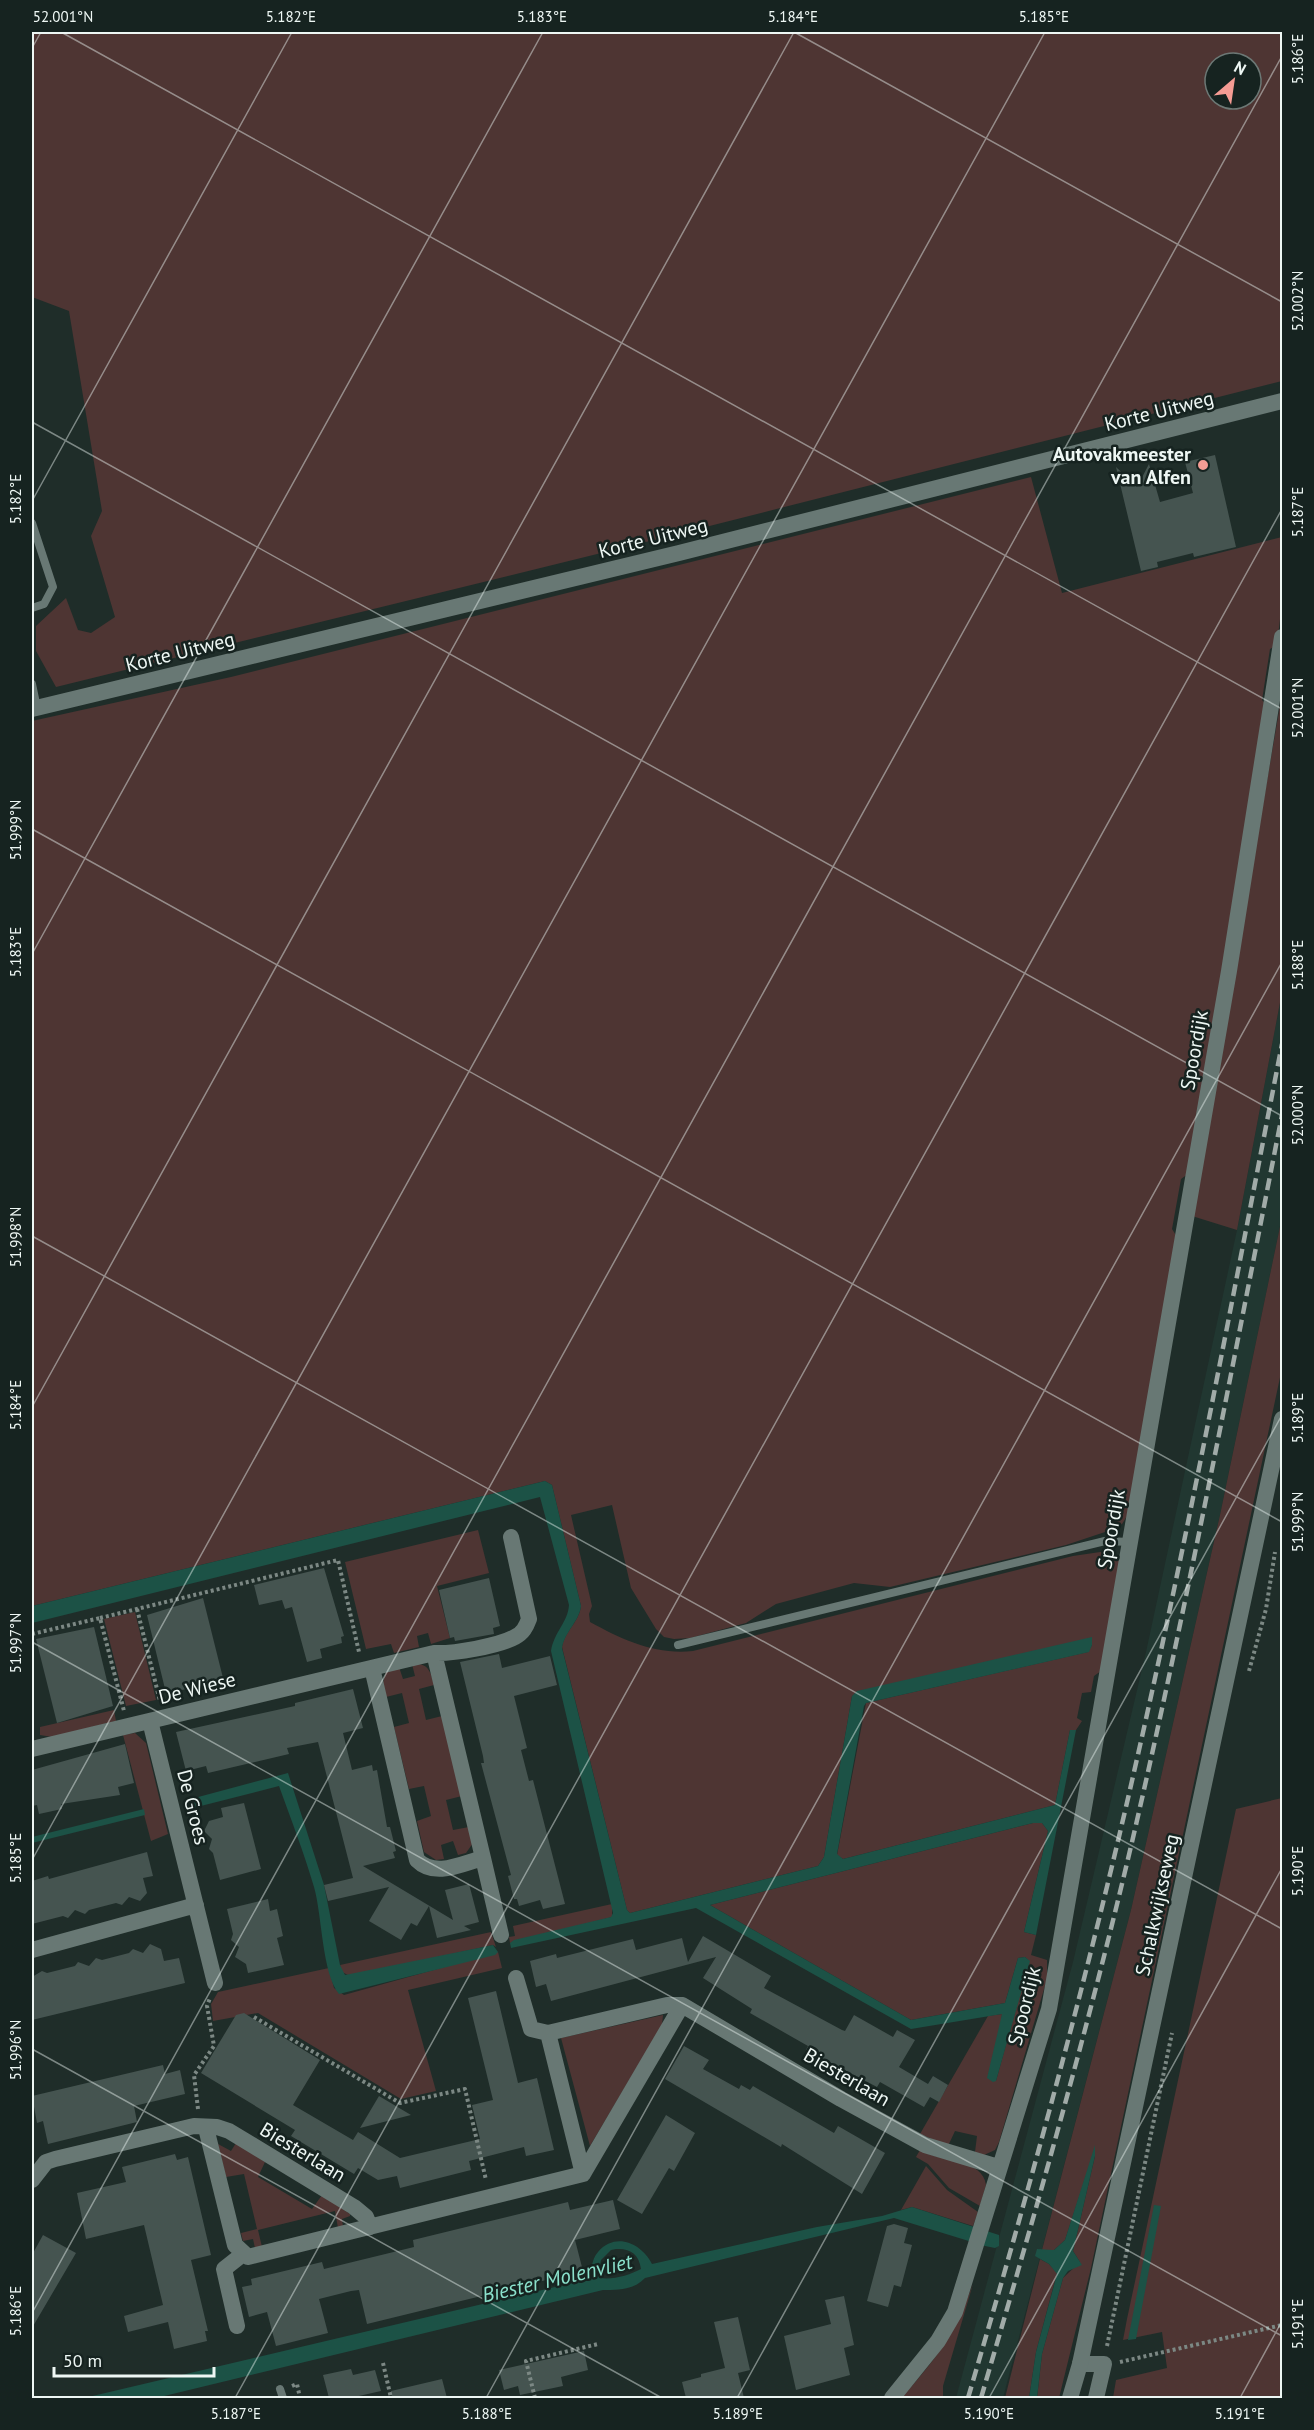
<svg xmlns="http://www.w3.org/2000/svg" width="1314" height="2430" font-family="'PT Sans',sans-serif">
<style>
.built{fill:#213731}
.green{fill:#4e3533;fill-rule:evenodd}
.water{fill:#1c5246;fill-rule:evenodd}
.building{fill:#455450}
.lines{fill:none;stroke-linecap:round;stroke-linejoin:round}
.path{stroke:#7c8884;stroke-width:4;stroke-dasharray:3 3;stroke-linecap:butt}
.service{stroke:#687874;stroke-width:8}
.minor{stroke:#687874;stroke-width:16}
.tertiary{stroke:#687874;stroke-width:16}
.rail{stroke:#a1aba8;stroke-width:4.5;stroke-dasharray:12 6;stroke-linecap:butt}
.ticks{fill:none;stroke:#eef7f4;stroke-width:1.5;stroke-opacity:0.45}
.poi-dot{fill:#f59c94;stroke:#162320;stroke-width:2}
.labels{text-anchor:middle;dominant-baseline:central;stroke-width:5;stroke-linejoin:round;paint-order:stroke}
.street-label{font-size:20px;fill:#eef7f4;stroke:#162320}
.poi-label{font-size:20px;font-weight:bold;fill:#eef7f4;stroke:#162320;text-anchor:end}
.water-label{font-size:21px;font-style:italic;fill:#8be1cc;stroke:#162320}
.neatline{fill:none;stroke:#eef7f4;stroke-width:2}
.ticks-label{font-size:15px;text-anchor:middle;fill:#eef7f4}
</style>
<rect width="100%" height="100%" fill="#1f2d29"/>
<!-- built -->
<path class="built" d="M1282,992V1217L1220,1515L1131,1910L1003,2398H956L1073,1962L1146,1652L1237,1230Z"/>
<!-- green -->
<path class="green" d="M32,32H1282V381L658,539L56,687L36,651V626L66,598L78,630L91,633L115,617L91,536L102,511L69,311L32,297ZM1215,63H1251V99H1215Z
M1031,477L1062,593L1282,537V602L1277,645L1270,649L1262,700L1268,707L1188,1174L1181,1179L1172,1229L1177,1237L1129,1513L1122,1524L1114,1529L1066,1545L890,1587L854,1583L776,1604L746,1623L690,1638L674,1639L664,1637L656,1629L631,1588L612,1505L571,1515L592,1606L589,1614L590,1622C623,1640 655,1655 693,1651L1073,1556L1107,1551L1121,1559L1101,1671L1094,1676L1091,1692L1082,1693L1077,1718L1082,1721L1076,1730H1070L1055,1805L843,1859L837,1855L866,1703L1088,1652L1092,1645L1091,1638L852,1696L824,1857L818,1866L630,1913L627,1910L562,1647C565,1631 579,1622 581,1606L552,1485L545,1481L32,1606V721L231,677Z
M1282,694V992L1237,1230L1192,1216Z
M1282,1217V1368L1091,2268L1059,2398H1037L1042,2354L1063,2278L1080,2262L1073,2251L1095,2156V2148L1065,2240L1054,2250H1042L1131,1910L1220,1515Z
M478,1530L489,1573L437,1586L450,1638L431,1644L428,1633L417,1636L419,1647L394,1653L391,1644L366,1649L345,1562Z
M135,1612L156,1700L126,1706L104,1619Z
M412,1664C428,1662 431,1672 434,1685L419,1689L426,1720L442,1716L462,1796L446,1800L453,1830L469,1827L473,1843L466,1853L458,1855L453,1841L441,1845L444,1859L436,1860L424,1852L417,1821L431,1816L424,1786L409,1789L394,1727L409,1723L402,1693L386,1697L383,1683L386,1672L399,1667L403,1679L415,1676Z
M114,1710L116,1721L52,1737L40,1735V1727Z
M135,1733L146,1743L168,1834L151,1841L123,1735Z
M1282,1798V2398H1113L1116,2380L1167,2368L1162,2332L1123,2340L1127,2319L1236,1809Z
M1033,1823H1042L1048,1831L1024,1932L1036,1935L1031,1955L1047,1960V1979L999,2142L995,2150L984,2155L975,2152L977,2136L955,2131L948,2146L920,2134L988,2016L1002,2014L996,2081L1029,1961L1025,1957L1018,1958L1005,2003L911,2020L710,1905Z
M612,1904V1917L510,1943L509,1937L515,1936L513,1926Z
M491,1932L496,1947L493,1945L350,1976L342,1972L340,1965Z
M498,1952L502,1968L408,1990L436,2091L401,2099L258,2013L213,2021L211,2004L218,1992L329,1968L334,1988L344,1995Z
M663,2015L662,2025L590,2146L561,2038Z
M236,2143L265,2162L258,2177L312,2209L322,2195L350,2214V2216L342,2219L343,2227L338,2228L335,2211L258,2230L262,2247L255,2248L253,2239L243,2241L241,2233L257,2229L244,2174L226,2177L218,2144L231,2151Z
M920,2150C938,2162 983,2158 986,2185L980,2206L949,2188L928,2164L916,2157Z
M926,2166L947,2190L978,2212L973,2226L912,2207L901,2210Z
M1040,2259L1049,2264L1057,2273L1036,2352L1029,2398H1005Z
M973,2284L943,2386V2398H901C937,2359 954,2334 973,2284Z"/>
<!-- water -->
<path class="water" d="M545,1481L552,1485L581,1606C579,1622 565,1631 562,1648L627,1910L630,1913L818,1866L824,1857L852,1696L857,1691L1092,1637V1645L1089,1652L866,1703L864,1706L837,1854L843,1859L1055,1805L1070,1730H1076L1036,1935L1024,1932L1048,1831L1042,1823H1033L710,1905L911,2020L1005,2003L1018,1958L1025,1957L1030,1961L996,2081L993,2082L987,2078L1002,2014L911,2029L696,1908L511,1948L510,1943L514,1940L611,1917L613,1913L551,1651C554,1632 568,1622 569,1605L540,1497L32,1623V1606Z
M288,1773L324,1885L340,1965L345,1975L493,1945L498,1952L495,1955L339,1994C322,1974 322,1914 314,1887C304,1853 291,1819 279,1786L189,1809L187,1807V1800Z
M144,1809L145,1815L32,1843V1837Z
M1095,2145V2156L1073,2251L1082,2265L1068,2271L1063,2278L1042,2354L1037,2398H1029L1036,2352L1057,2274L1049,2264L1035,2256L1037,2249L1054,2250L1065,2240Z
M1154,2205L1161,2206L1136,2339L1128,2340Z
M912,2207L999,2235V2246L995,2248L985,2246L894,2218L645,2278C634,2290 618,2290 603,2290L156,2398H84L589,2279C592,2270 591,2260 598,2252C616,2231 642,2244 652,2264L817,2227L882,2216ZM616,2249C630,2248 639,2254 641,2269C630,2275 613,2280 600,2278L598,2275L601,2260L611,2250Z"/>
<!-- building -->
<path class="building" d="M1215,455L1236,547L1194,557L1193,553L1157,562L1158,567L1141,571L1116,467L1137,487L1149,464L1160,502L1193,493L1185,462Z
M324,1568L344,1636L341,1637L342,1643L320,1649L322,1658L307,1662L292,1607L285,1609L282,1600L259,1605L254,1585Z
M489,1578L500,1626L493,1628L494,1634L455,1641L454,1637L450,1638L439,1590Z
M203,1598L224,1682L166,1693L147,1615Z
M94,1627L113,1706L57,1723L36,1639Z
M499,1654L502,1668L550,1656L557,1685L514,1696L527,1748L521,1750L529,1781L533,1780L565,1904L543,1909L540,1900L519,1906L517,1899H514L508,1876L511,1875L481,1763H484L483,1756L460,1662Z
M353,1689L363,1728L343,1733L352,1770L372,1765L373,1771L377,1770L387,1827H390L396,1851L393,1852L395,1858L363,1866L453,1920L445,1890L469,1884L479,1922L464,1926L471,1930L437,1938L429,1906L417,1926L411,1923L401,1940L369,1921L389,1887L328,1901L324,1885L353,1878L318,1742L287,1748L289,1754L208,1773L206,1766L186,1771L176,1732L295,1706V1703Z
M125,1744L134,1783L118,1787L120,1795L61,1804L62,1809L39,1814L37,1805L32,1806V1770Z
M244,1803L261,1869L220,1880L213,1853L209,1849L212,1839L204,1831L209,1821L223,1817L221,1808Z
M147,1852L153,1876L143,1878L147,1893L140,1901L129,1897L122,1905L116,1903L89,1910L85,1914L75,1910L68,1918L63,1916L32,1924V1881L48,1876L49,1879Z
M268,1899L270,1911L277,1909L283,1936L277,1938L284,1965L248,1973L246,1964L235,1957L239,1947L231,1940L233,1934L227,1909Z
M703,1936L771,1976L764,1988L842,2030L845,2031L854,2015L893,2037L897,2030L915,2040L899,2067L928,2084L933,2076L948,2085L939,2102L930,2097L924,2107L880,2082L877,2087L806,2050L808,2046L750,2013L752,2009L703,1978L716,1957L551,2001L546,1984L536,1987L530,1961L556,1954L557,1958L633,1939L636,1950L682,1938L688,1962Z
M150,1944L161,1949L164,1961L179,1958L185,1983L32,2020V1977L42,1971L47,1973L75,1966L78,1962L89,1966L96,1958L102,1960L129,1953L133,1949L143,1953Z
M496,1991L518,2083L537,2078L554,2150L526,2156L524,2147L469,2161L471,2170L400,2188L397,2176L378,2180L358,2168L354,2174L291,2136L295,2130L201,2073L236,2015L244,2013L320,2060L293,2105L353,2140L358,2132L400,2158L480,2139L472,2105L493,2100L468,1998Z
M684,2046L709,2060L703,2069L739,2089L741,2085L750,2090L753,2086L834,2133L838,2126L885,2153L862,2194L782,2144L781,2147L665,2079Z
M163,2065L165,2074L180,2070L185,2094L134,2106L137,2122L48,2144L43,2121L37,2123L32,2096Z
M379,2096L411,2115L360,2128Z
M666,2115L695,2133L674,2171L669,2168L642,2214L617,2200Z
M175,2154L177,2160L188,2157L211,2255L191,2260L208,2331H205L207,2341L174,2349L168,2322L128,2332L124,2316L163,2305L144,2225L86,2239L77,2193L126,2182L122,2167Z
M613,2200L620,2229L575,2240L583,2271L367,2324L359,2290L351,2291L319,2299L328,2333L276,2346L267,2312L249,2317L242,2287L252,2285L251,2279L322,2262L324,2269L414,2247L413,2240L568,2202L570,2210Z
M894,2224L908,2228L904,2243L912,2245L901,2287L894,2285L888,2307L867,2301L887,2226Z
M43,2235L76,2253L32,2328V2255Z
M844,2296L854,2345L844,2348L850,2375L796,2390L784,2336L831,2324L825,2300Z
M738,2317L750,2370L738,2373L744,2398H686L682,2382L701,2377V2374L725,2368L714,2322Z
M584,2351L588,2370L561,2377L563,2386L520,2395L518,2386L504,2390L499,2370Z
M351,2369L353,2375L375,2370L381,2391L350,2398H329L323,2375Z
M442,2379L447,2398H392L391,2391Z"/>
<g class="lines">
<!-- path -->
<path class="path" d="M137,1609L160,1701
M100,1618L338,1560L359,1652
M32,1634L100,1618L124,1711
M1249,1671L1266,1609L1275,1552
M254,2017L400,2103L465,2089L486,2180
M198,2109L194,2075L214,2046L207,2006L210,1998
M1107,2346L1172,2033
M1120,2362L1282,2325
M383,2363L391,2398
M292,2386L297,2384L300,2398
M535,2398L526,2361L598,2344"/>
<!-- service -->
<path class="service" d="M32,523L53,587L44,604L32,608
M32,684L37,708
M678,1645L1105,1541L1130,1542
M280,2389L283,2398"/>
<!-- minor -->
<path class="minor" d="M32,709L679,553L1282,401
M372,1668L417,1860C435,1878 461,1864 483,1858L434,1653
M150,1721L215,1983
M32,1749L434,1653C453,1654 499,1646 515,1637C523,1633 526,1627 529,1619L511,1537
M483,1858L501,1935
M32,1950L196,1905
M516,1978L531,2029L548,2033
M206,2128L235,2245L248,2257L583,2174L682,2005
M583,2174L548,2033L667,2005H682L841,2099L925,2145L998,2167
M32,2180L46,2162L55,2159L194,2126L217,2127L229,2131L354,2207L366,2217L370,2227
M237,2326L224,2269L243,2254
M1080,2364H1104L1096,2398
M892,2398L938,2341L955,2312L1049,2009L1229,971L1282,637"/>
<!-- tertiary -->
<path class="tertiary" d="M1070,2398L1080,2364L1282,1419"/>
<!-- rail -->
<path class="rail" d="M968,2398C1031,2184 1090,1968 1139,1750C1192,1516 1236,1280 1282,1044
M981,2398C1035,2214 1088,2029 1132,1842C1188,1601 1234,1358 1282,1115"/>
</g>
<!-- ticks -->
<path class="ticks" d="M61,32L1282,709M794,32L1282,302M32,48L41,32M32,422L1282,1116M32,501L292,32M32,829L1282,1522M32,954L543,32M32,1236L1282,1929M32,1407L794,32M32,1642L1282,2336M32,1860L1045,32M32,2049L662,2398M32,2313L1282,56M235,2398L1282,509M486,2398L1282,962M737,2398L1282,1415M989,2398L1282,1868M1240,2398L1282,2321"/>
<!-- markers -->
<circle class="poi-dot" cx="1203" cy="465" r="6"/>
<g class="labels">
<!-- street labels -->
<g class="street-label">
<text transform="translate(1159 411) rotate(-14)">Korte Uitweg</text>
<text transform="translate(653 538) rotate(-14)">Korte Uitweg</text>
<text transform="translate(180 652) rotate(-14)">Korte Uitweg</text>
<text transform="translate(1194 1050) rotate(-80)">Spoordijk</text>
<text transform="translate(1111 1529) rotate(-80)">Spoordijk</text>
<text transform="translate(197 1688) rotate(-14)">De Wiese</text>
<text transform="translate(193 1807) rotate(76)">De Groes</text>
<text transform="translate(1157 1905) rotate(-78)">Schalkwijkseweg</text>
<text transform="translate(1024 2006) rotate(-76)">Spoordijk</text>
<text transform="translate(847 2077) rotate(30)">Biesterlaan</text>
<text transform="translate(303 2152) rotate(31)">Biesterlaan</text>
</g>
<!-- poi labels -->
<g class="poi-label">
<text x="1191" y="454">Autovakmeester<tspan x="1191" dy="23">van Alfen</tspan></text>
</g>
<!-- water labels -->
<g class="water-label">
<text transform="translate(557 2278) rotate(-13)">Biester Molenvliet</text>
</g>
</g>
<!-- border -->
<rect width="1314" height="2430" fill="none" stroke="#162320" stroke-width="66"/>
<!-- north arrow -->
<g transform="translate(1233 81) rotate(29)"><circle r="28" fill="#162320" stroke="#6c7875" stroke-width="1.5"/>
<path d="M0-4.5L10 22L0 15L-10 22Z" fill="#f59c94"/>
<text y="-9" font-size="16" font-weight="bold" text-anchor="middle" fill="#eef7f4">N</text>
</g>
<!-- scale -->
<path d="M54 2367v9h160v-9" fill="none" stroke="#eef7f4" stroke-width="3"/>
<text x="63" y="2367" font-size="18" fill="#eef7f4" stroke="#162320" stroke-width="4.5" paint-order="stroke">50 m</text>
<rect x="33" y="33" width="1248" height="2364" class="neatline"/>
<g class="ticks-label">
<text x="63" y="22">52.001°N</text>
<text x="291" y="22">5.182°E</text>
<text x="542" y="22">5.183°E</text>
<text x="793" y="22">5.184°E</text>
<text x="1044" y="22">5.185°E</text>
<text transform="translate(1298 59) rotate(-90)" y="5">5.186°E</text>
<text transform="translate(1298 301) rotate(-90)" y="5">52.002°N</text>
<text transform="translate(16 499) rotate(-90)" y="5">5.182°E</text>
<text transform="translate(1298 512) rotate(-90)" y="5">5.187°E</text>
<text transform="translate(1298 708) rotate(-90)" y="5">52.001°N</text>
<text transform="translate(16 830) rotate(-90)" y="5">51.999°N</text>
<text transform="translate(16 952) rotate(-90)" y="5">5.183°E</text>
<text transform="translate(1298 965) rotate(-90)" y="5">5.188°E</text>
<text transform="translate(1298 1115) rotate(-90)" y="5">52.000°N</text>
<text transform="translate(16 1237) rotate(-90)" y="5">51.998°N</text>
<text transform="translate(16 1405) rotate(-90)" y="5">5.184°E</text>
<text transform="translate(1298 1418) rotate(-90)" y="5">5.189°E</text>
<text transform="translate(1298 1522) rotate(-90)" y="5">51.999°N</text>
<text transform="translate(16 1643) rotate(-90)" y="5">51.997°N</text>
<text transform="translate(16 1858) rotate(-90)" y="5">5.185°E</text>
<text transform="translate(1298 1871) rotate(-90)" y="5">5.190°E</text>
<text transform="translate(16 2050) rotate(-90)" y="5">51.996°N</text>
<text transform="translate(16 2311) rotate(-90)" y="5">5.186°E</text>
<text transform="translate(1298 2324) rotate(-90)" y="5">5.191°E</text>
<text x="236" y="2419">5.187°E</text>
<text x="487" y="2419">5.188°E</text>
<text x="738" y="2419">5.189°E</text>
<text x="989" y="2419">5.190°E</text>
<text x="1240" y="2419">5.191°E</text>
</g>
</svg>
